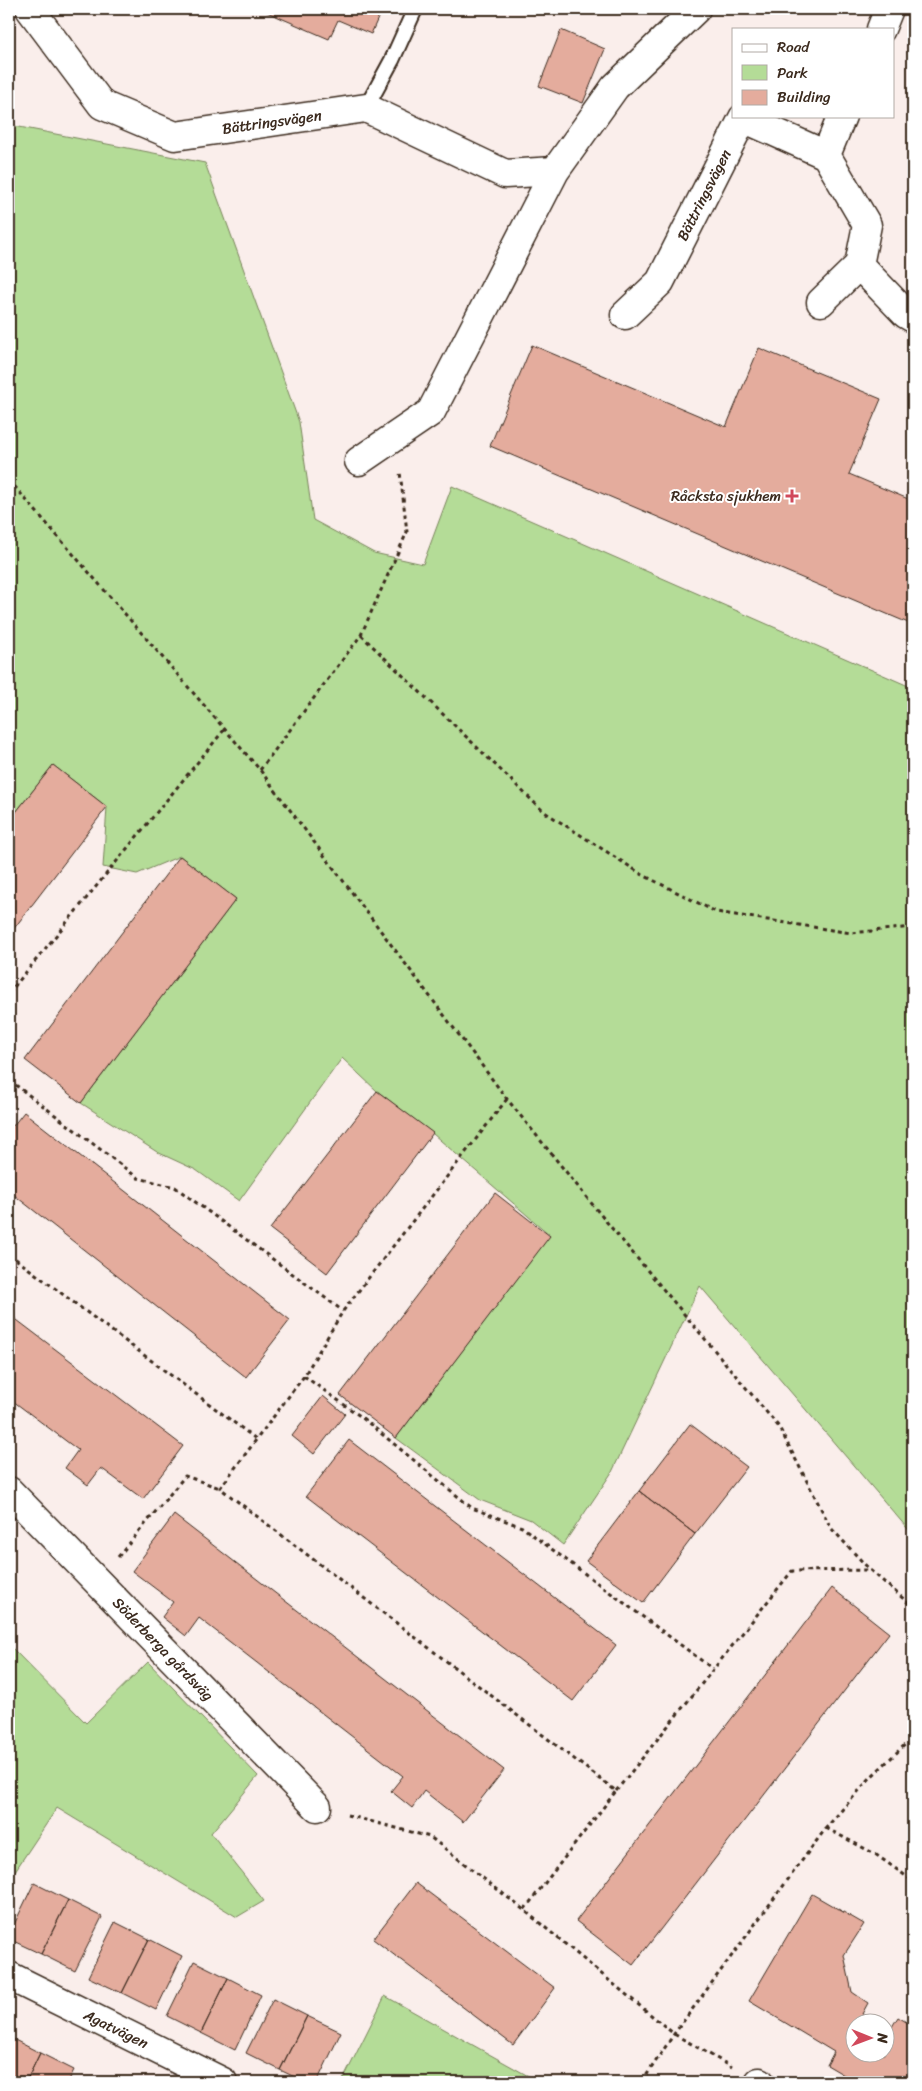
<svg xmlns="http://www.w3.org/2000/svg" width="922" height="2091" font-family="Sriracha,sans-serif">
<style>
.green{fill:#b4dc97;stroke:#78835a}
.building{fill:#e4ac9d;stroke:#3b2a1e}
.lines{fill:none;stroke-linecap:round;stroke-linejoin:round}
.lane-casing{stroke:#3b2a1e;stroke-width:18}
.street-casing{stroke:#3b2a1e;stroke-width:31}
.path{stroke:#3b2a1e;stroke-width:3;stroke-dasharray:4 4;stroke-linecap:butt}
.lane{stroke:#fff;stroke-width:14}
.street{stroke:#fff;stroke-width:28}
.poi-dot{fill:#d1495b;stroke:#fff;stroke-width:2}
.labels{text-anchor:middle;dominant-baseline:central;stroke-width:4;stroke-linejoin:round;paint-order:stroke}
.street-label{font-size:15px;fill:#3b2a1e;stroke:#fff}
.poi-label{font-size:15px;fill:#3b2a1e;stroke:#fff;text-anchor:end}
</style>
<rect width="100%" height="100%" fill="#faeeeb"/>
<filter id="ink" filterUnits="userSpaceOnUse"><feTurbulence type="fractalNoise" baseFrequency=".02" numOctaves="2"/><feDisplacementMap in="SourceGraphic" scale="10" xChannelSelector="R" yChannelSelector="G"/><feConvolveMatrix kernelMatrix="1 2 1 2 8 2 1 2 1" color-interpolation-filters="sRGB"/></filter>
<g filter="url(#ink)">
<!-- green -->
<path class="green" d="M9,125L205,163L299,422L313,520L374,553L423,564L452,486L913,688V1535L700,1286L612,1472L563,1545L531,1520L480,1500L396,1438L550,1235L433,1134L377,1091L342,1058L239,1201L196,1170L157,1152L81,1103L236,899L180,856L137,874L103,867L107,807L53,765L9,821Z
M9,1645L86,1723L148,1662L258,1776L211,1833L264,1901L237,1917L57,1808L9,1880Z
M385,1996L539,2082H342Z"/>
<!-- building -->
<path class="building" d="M260,9H382L371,34L338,20L329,39Z
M561,30L605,49L583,103L539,86Z
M913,80V98L907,95Z
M532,345L726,427L759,348L881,399L849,474L913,501V625L490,446Z
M53,765L107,807L9,935V821Z
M180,856L236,899L81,1103L25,1060Z
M377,1091L433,1133L327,1273L270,1229Z
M24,1112L290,1320L246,1377L9,1191V1131Z
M495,1193L550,1236L396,1438L340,1395Z
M9,1314L183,1446L143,1499L101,1468L88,1485L65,1468L78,1450L9,1398Z
M323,1396L345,1414L314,1454L292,1436Z
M690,1424L747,1467L695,1534L639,1491Z
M349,1440L616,1645L573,1701L306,1496Z
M639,1491L695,1534L643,1603L586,1561Z
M174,1515L504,1770L463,1822L424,1791L412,1808L391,1791L403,1776L199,1618L186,1636L162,1617L173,1602L132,1571Z
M832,1588L889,1633L633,1965L576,1921Z
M34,1883L68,1900L41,1954L9,1939V1935Z
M416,1883L555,1988L513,2045L373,1939Z
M812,1894L864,1924L844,1955L852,1992L868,2003L862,2014L879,2024H854V2054H884V2027L890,2030L898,2017L913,2026V2082H856L827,2065L834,2052L749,2001Z
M68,1900L102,1917L75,1971L41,1954Z
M115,1922L149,1939L122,1993L88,1977Z
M149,1939L182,1956L156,2010L122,1993Z
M194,1961L228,1978L201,2033L167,2016Z
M228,1978L261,1995L235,2050L201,2033Z
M273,1999L307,2016L280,2070L246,2053Z
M307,2016L341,2032L317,2082H305L280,2070Z
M9,2037L40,2053L26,2082H9Z
M40,2053L74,2070L68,2082H26Z
M91,2078L100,2082H89Z"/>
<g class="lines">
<defs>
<path id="lane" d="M366,108L392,60L415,9"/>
<path id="street" d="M30,9L102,105L175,136L366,108L505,174L555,171
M881,29L889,9
M859,265L906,314L913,318
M821,302L859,265L867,225L826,155L842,116
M625,315L660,282L743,118L826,155
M359,461L431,412L555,171L615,87L696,9
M9,1491L317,1807
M9,1976L223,2082
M759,2082H760"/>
</defs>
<!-- lane casing -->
<use href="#lane" class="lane-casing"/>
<!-- street casing -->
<use href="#street" class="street-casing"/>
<!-- path -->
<path class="path" d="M9,480L260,770L507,1099L605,1220L779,1427L831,1528L870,1570L913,1607
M361,635L543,811L643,875L716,912L851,933L913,927
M260,770L361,635L407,532L400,472
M9,980L15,985
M9,993L224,730
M9,1080L138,1178L175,1187L343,1311
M507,1099L343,1311L304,1376L220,1488L616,1791L524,1910
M9,1254L256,1439
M304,1376L360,1416L472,1508L522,1527L713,1669
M118,1557L185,1476L220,1488
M616,1791L792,1571L869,1570
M347,1815L430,1837L524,1910L674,2034L732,2067
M826,1828L875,1854L913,1881
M642,2082L674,2034L826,1828L871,1777L913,1737"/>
<!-- lane -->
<use href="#lane" class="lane"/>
<!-- street -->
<use href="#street" class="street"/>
</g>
</g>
<!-- markers -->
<path class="poi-dot" d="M789.5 488.5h5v5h5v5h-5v5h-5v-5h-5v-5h5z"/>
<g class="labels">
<!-- street labels -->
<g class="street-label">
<text transform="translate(272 122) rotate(-8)">Bättringsvägen</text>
<text transform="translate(704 195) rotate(-63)">Bättringsvägen</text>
<text transform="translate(163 1649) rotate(46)">Söderberga gårdsväg</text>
<text transform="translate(116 2029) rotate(26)">Agatvägen</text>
</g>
<!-- poi labels -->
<g class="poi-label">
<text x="781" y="496">Råcksta sjukhem</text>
</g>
</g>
<!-- margin -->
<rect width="922" height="2091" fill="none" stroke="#fff" stroke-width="30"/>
<rect x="15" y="15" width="892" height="2061" fill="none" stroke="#3b2a1e" stroke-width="2" filter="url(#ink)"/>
<!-- legend -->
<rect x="732" y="28" width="162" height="90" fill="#ffffff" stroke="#b1aaa5"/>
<rect x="742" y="44" width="25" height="8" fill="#ffffff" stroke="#b1aaa5"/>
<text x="777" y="52" font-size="15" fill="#3b2a1e">Road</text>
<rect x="742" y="65" width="25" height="15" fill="#b4dc97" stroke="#b1aaa5"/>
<text x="777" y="78" font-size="15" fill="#3b2a1e">Park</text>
<rect x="742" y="90" width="25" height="15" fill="#e4ac9d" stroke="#b1aaa5"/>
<text x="777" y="102" font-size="15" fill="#3b2a1e">Building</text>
<!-- north arrow -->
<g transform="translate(870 2038) rotate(91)"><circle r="24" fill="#ffffff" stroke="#b1aaa5"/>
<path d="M0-4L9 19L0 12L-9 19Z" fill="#d1495b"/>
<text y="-8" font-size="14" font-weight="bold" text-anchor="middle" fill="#3b2a1e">N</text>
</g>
</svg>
